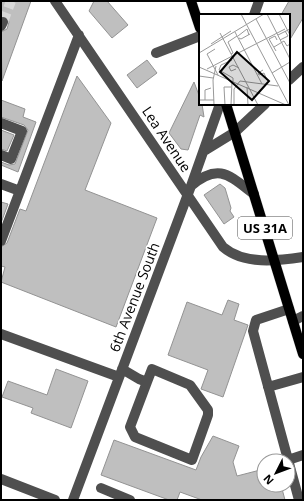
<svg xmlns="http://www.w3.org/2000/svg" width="304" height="501" font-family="'Open Sans',sans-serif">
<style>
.building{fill:#bfbfbf;stroke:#939393}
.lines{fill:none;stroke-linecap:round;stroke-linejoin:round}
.minor-tunnel{stroke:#d9d9d9;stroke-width:10;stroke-dasharray:10 5;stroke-linecap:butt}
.major-casing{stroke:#dbdbdb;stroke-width:11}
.minor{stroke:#4f4f4f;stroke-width:10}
.major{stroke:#000;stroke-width:10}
.labels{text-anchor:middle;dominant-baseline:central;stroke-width:3.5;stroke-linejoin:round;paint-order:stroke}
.shield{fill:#fff;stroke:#4c4c4c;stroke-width:1}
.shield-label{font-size:13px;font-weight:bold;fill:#000}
.street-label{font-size:14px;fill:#000;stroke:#fff}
.inset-road{fill:none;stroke:#999;stroke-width:1}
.view{fill:#000;fill-opacity:0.15;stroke:#000;stroke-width:2}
.inset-edge{fill:none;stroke:#000;stroke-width:2}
</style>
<rect width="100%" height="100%" fill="#fff"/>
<!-- building -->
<path class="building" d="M1,1H31L2,81L1,32L7,29L9,22L6,16H1Z
M94,1H107L128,25L112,38L89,11Z
M289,1H303V18L289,41V15H281Z
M147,60L157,73L137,88L127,75Z
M77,76L111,123L85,190L157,218L116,327L1,282L5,267L1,266V247L7,243L20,209L26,211Z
M194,82L200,98V104H202L204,117L200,115L188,150L181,149L169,133Z
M1,100L25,109L23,117L36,122L18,172L1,165V162L9,165L15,164L28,130L24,125L1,117Z
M1,130L14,135L7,151L1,149Z
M220,184L225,188L231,208L230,211L234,217L224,224L204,195Z
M1,202L8,204L1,223Z
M228,300L239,304L234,320L248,325L223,397L201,389L208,370L168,355L187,302L222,315Z
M56,369L88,381L71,428L31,413L33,408L2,397L8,381L47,395Z
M213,436L239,446L233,462L237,476L264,469V485H281L285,500H202L180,492L177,500H169L101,475L114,440L196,470L201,457Z"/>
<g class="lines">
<!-- minor-tunnel -->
<path class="minor-tunnel" d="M3,22L11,1"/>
<defs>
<path id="major" d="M191,1L200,28
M226,104L303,354"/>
</defs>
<!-- major casing -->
<use href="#major" class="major-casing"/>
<!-- minor -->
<path class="minor" d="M55,1L223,247C244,265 277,261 303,257
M254,15L259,1
M1,26L3,22
M156,53L200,36
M289,80L303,67
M1,123L22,131L11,159L1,155
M204,151L235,132L265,104
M1,184L20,191
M191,186C219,162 230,176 254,194
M1,241L79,35
M289,309L256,320L253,331L299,500
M293,321L303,316
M1,334L119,377
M122,369L139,379L147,382L130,427L135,437L192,460L208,415V410L190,385L152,369L147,382
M268,387L303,377
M288,460L303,455
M1,479L55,500
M101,488L130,500
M73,500L191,186L220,104"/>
<!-- major -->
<use href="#major" class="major"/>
</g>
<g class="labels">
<!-- shield labels -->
<rect class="shield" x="238" y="217" width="54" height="22" rx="3"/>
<g class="shield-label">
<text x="265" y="228">US 31A</text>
</g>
<!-- street labels -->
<g class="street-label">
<text transform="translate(167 139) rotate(56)">Lea Avenue</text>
<text transform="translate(134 297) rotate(-69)">6th Avenue South</text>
</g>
</g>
<!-- overview -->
<g transform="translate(199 14)">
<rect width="91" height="91" fill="#fff"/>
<path class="inset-road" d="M42,0L90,91M68,0L91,45M80,0L91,21M57,5L91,69M36,18L63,70M21,19L59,91M79,21L91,15M39,22L48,15L50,21M40,24L42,25L51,20M81,26L89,22L86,17M12,30L32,17M75,33L85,27L88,32L91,30M16,35L8,40L19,61M77,37L70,25L76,22L78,26M0,39L65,0M32,40L34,39L29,28L38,22M33,46L22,51L20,56L34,64V68M0,53L87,91M8,55L86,15M37,55L32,57L30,53L34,51L40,54M64,56L59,59L60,61L65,59L68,66M73,59L91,48M0,62L14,64M48,73L49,91M0,86H15M6,86V76L12,74M15,91L14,66L17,52M26,91L25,73H32M32,91L33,67M35,91V75L41,67L79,72"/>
<path class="view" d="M38,38L70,67L53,86L21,58Z"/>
<rect width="91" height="91" class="inset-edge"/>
</g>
<!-- border -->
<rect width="304" height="501" fill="none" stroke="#000000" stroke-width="4"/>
<!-- north arrow -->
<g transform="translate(276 473) rotate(228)"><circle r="19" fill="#ffffff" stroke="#999999"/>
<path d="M0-3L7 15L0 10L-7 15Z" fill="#000000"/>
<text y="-6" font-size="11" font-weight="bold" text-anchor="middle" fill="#000000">N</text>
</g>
</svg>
